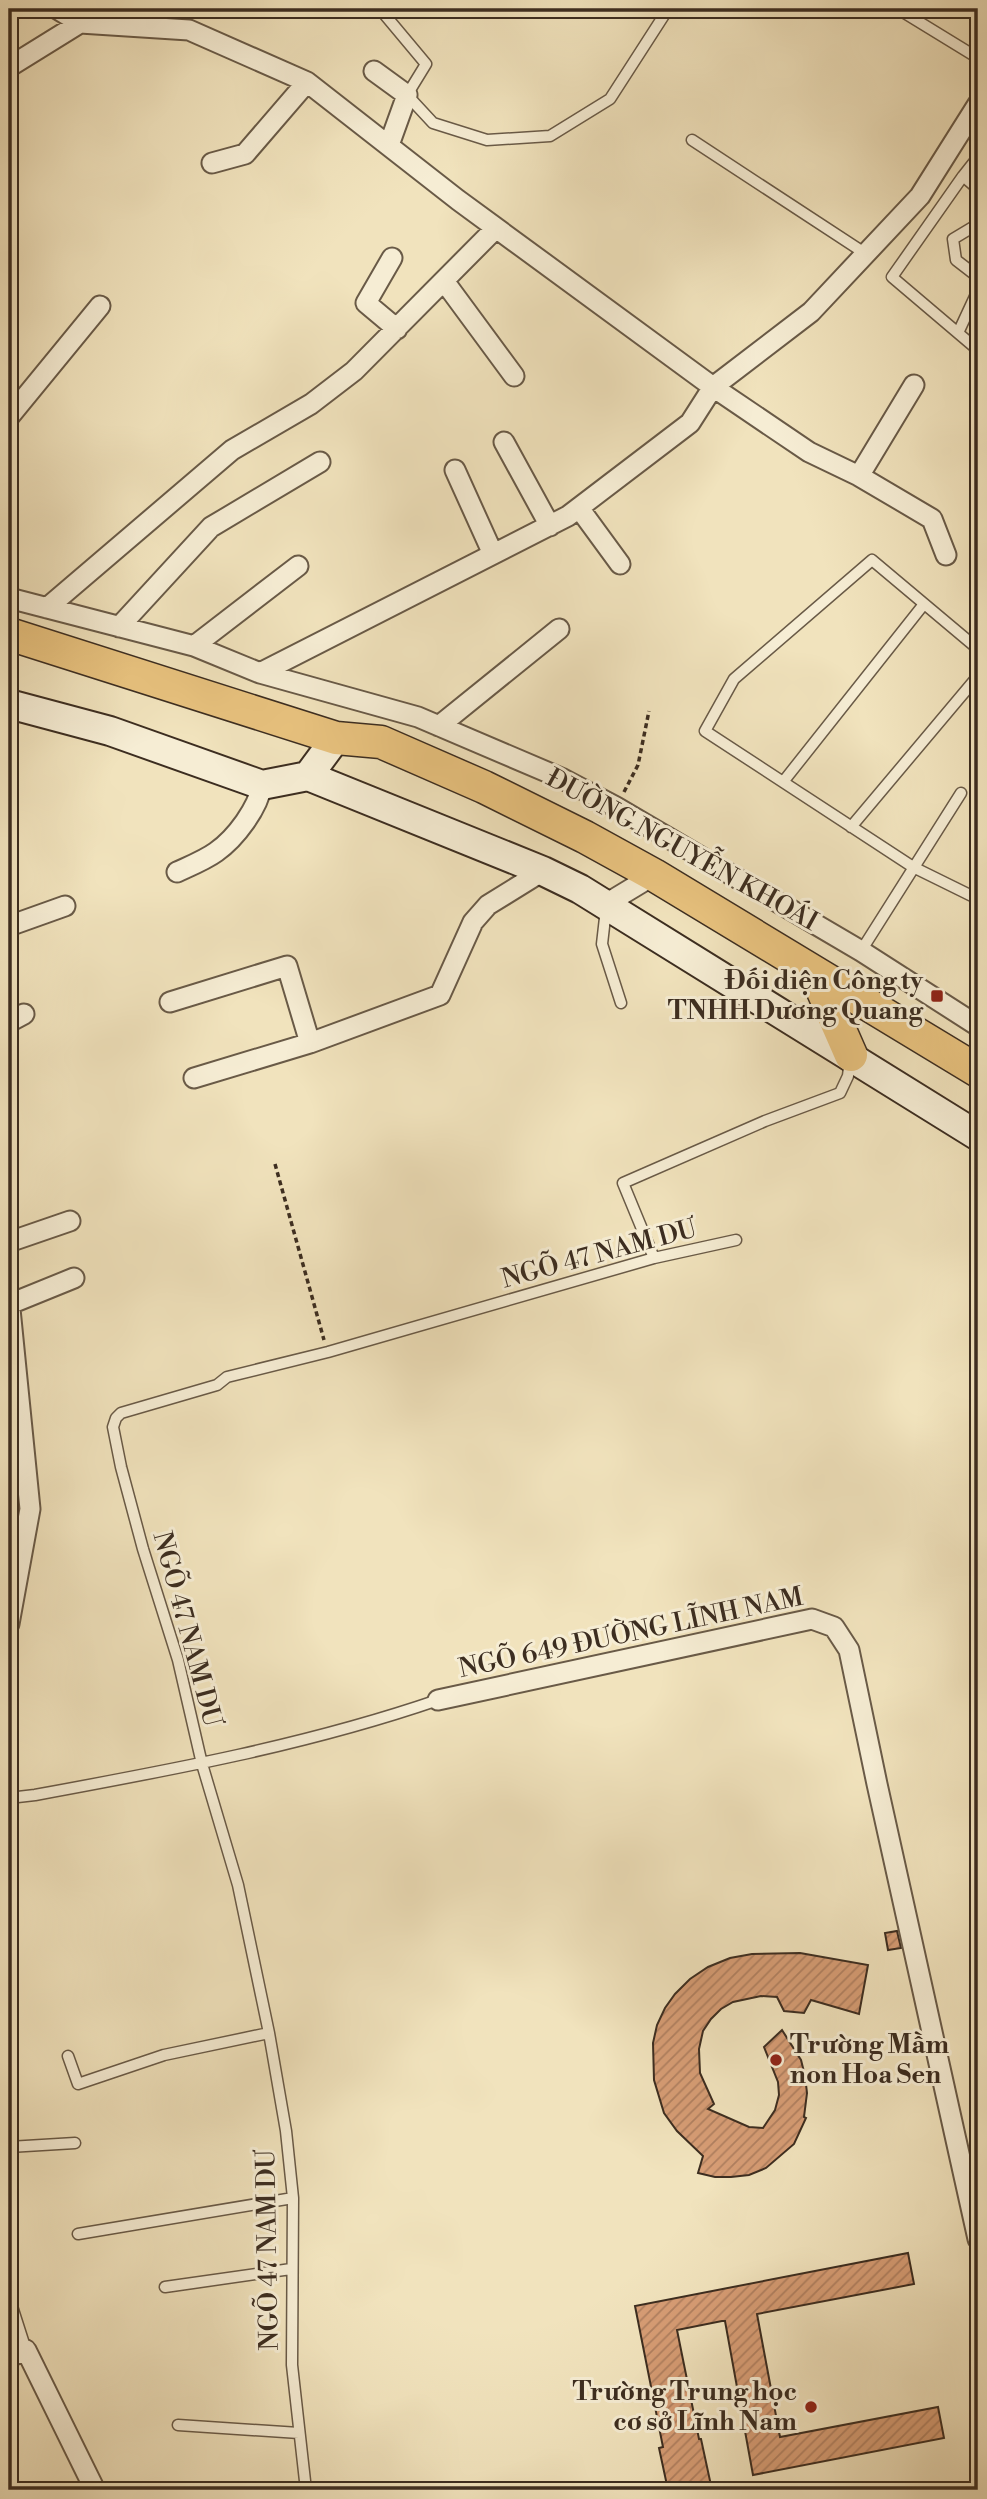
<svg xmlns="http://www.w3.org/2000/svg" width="987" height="2499" font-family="'Libre Bodoni',serif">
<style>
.cemetery{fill:url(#cemetery-stones);stroke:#7c7858;stroke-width:2}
.building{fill:url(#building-hatch);stroke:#3c2d20;stroke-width:2}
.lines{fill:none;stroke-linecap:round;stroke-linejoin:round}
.lane-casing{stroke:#695a47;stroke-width:13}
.street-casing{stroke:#695a47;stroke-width:23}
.secondary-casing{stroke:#3c2d20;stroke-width:32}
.primary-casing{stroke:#3c2d20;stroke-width:35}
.path{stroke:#3c2d20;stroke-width:3.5;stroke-dasharray:5 3.5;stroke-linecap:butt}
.lane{stroke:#f6edd4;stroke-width:10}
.street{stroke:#f6edd4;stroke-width:19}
.secondary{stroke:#f6edd4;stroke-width:28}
.primary{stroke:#e8c27e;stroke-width:32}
.poi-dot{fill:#8f2418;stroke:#f6edd4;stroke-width:2.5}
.labels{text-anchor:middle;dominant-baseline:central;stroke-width:6;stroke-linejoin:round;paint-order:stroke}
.street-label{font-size:26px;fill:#3c2d20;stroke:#f6edd4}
.poi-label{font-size:26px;font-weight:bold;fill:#3c2d20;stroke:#f6edd4;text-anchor:end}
</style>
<defs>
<pattern id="cemetery-stones" width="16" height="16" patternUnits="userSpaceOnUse" patternTransform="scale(1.75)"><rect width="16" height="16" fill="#bbc390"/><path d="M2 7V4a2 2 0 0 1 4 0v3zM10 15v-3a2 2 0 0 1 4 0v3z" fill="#999f75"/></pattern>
<pattern id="building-hatch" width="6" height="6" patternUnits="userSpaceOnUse" patternTransform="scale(1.75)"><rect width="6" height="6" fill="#d79d75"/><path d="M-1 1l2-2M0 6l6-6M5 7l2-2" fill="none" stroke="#b08060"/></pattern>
</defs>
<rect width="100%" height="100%" fill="#f1e3bd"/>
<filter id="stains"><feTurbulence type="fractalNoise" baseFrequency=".00286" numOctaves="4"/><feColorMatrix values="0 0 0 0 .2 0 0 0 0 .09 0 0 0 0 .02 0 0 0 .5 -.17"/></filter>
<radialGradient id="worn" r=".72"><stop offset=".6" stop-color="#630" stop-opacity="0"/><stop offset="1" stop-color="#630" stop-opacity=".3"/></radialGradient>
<!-- cemetery -->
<path class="cemetery" d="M9,1405L21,1501L9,1558Z"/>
<!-- building -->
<path class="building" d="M897,1931L901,1948L888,1950L885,1933Z
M800,1953L868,1965L859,2014L811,2000L804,2013L784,2011L777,1997L761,1996L733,2002L721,2009L711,2019L703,2031L699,2049L700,2073L714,2104L708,2109L749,2127L763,2128L775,2110L779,2095L778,2082L764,2047L782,2030L801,2060L805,2076L807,2093L804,2117L806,2118L794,2144L766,2168L749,2175L731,2177H715L698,2173L703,2156L677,2131L664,2113L654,2080L653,2043L657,2025L665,2008L675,1994L690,1979L708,1967L730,1958L752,1954Z
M908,2253L914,2284L757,2314L780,2437L938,2407L944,2438L753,2475L725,2321H722L677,2330L699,2439H701L712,2490H668L659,2448L663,2447L635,2306Z"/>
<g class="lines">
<defs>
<path id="lane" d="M380,9L426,64L407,95L433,123L487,140L550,136L610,99L668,9
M898,9L978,58
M692,140L866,254
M963,176L978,157
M978,189L963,176L892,277L978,350
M978,224L953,239L956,260L978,277
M958,333L978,290
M978,649L872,560L734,679L705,731L913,867L978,899
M783,782L924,604
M851,827L978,676
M606,909L602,944L621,1003
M861,951L961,793
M654,1258L623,1183L765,1121L840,1093L848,1076L850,1059
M9,1798L35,1795C171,1770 307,1745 438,1700
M68,2056L78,2084L164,2055L269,2033
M9,2147L75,2143
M78,2234L293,2198
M165,2287L291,2269
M9,2297L26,2350
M178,2425L299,2433
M306,2490L292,2365L293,2198L286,2131L269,2033L238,1885L202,1764L178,1660L143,1549L121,1467L113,1427L116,1418L121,1413L217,1385L227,1377L328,1352L654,1258L736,1240"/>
<path id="street" d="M57,9L80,23L189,30L307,82L458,200L713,387L809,452L859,476L932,519L946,555
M9,67L80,23L95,9
M374,71L407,95L389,145
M212,163L245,154L307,82
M392,258L366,303L397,329
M444,281L514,376
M9,417L100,306
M504,442L550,526
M455,470L493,554
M859,476L914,385
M579,508L620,564
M9,598L194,646L260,673L418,717L561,778L616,807L861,951L978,1026
M47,608L232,450L311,404L354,371L496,228
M119,627L211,527L320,462
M194,646L298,566
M260,673L568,516L690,423L713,387L811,312L920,196L978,104
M439,726L559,629
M177,872C190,866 205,860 216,852C236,838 258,808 262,785
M606,904L654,875
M9,926L65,906
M170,1002L287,966L310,1043
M9,1022L24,1014
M194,1078L310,1043L440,995L473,922L488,905L543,871
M9,1242L70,1221
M9,1299L30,1509L9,1624
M10,1304L74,1278
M438,1700L812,1619L834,1627L849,1650L877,1784L978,2239
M9,2357L26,2350L95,2490"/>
<path id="secondary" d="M9,704L110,731L262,785L308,776L336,738
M308,776L543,871L580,889L978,1136"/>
<path id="primary" d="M9,634L336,738L381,742L484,787L585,837L654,875L978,1071
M815,973L851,1055"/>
</defs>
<!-- lane casing -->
<use href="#lane" class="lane-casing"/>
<!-- street casing -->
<use href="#street" class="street-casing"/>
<!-- secondary casing -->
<use href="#secondary" class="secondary-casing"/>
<!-- primary casing -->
<use href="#primary" class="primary-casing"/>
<!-- path -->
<path class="path" d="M624,792L638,765L649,711
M275,1164L324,1340"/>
<!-- lane -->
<use href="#lane" class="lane"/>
<!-- street -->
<use href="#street" class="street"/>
<!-- secondary -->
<use href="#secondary" class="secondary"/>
<!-- primary -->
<use href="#primary" class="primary"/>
</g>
<!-- markers -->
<g class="poi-dot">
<rect x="930" y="989" width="14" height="14" rx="3.5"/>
<circle cx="776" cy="2060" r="7"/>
<circle cx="811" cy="2407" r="7"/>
</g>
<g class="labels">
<!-- street labels -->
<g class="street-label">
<text transform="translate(682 850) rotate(29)">ĐƯỜNG NGUYỄN KHOÁI</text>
<text transform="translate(599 1254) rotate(-15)">NGÕ 47 NAM DƯ</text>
<text transform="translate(187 1629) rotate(75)">NGÕ 47 NAM DƯ</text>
<text transform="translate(631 1633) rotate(-12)">NGÕ 649 ĐƯỜNG LĨNH NAM</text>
<text transform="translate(268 2250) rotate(-91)">NGÕ 47 NAM DƯ</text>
</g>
<!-- poi labels -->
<g class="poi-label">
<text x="923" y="981">Đối diện Công ty<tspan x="923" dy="30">TNHH Dương Quang</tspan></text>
<text x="790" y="2045" text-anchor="start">Trường Mầm<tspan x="790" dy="30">non Hoa Sen</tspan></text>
<text x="797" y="2392">Trường Trung học<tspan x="797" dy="30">cơ sở Lĩnh Nam</tspan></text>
</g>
</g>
<!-- margin -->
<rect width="987" height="2499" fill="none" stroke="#f1e3bd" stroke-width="35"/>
<rect x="10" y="10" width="966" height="2478" fill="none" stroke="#3c2d20" stroke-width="3.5"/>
<rect x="18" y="18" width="952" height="2464" fill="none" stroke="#3c2d20" stroke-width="2"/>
<rect width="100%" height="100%" filter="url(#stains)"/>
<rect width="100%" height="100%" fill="url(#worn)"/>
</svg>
